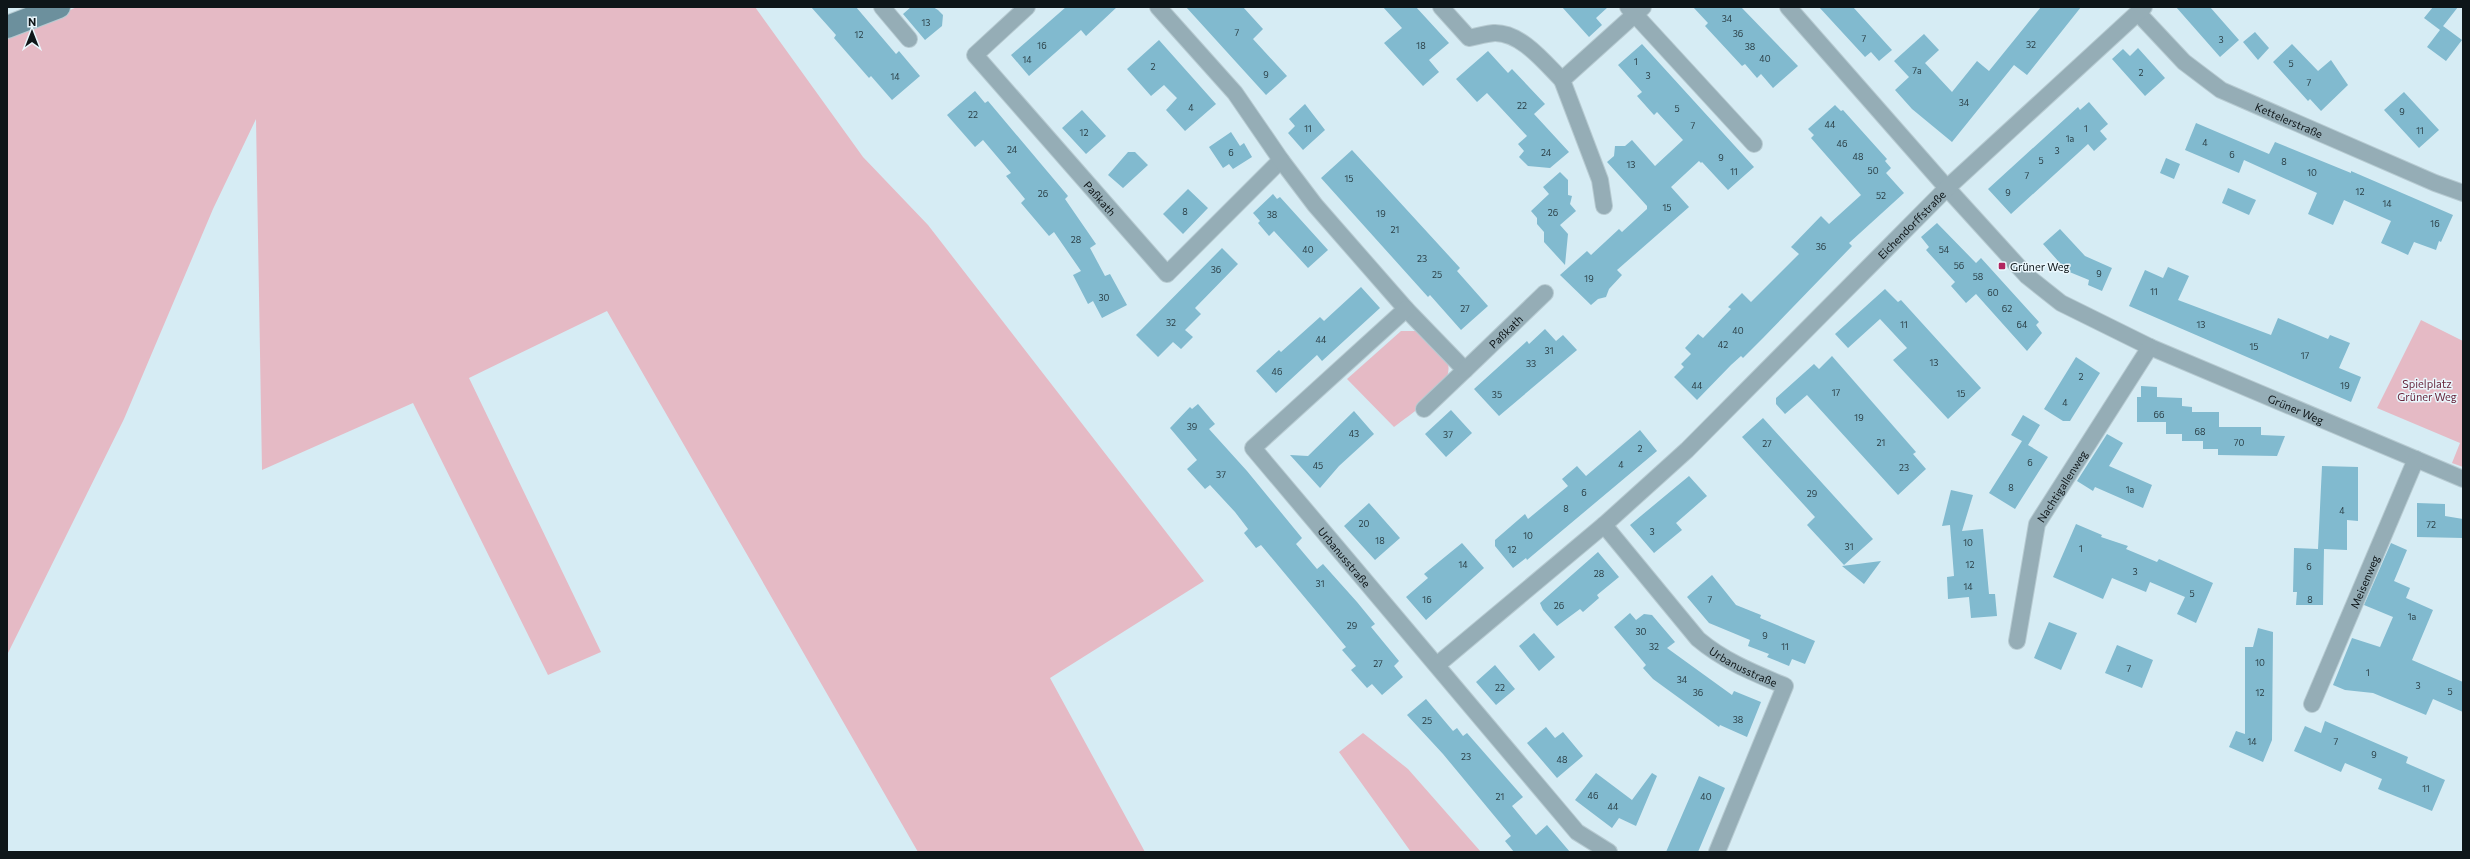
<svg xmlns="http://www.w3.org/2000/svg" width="2470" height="859" font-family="Commissioner,sans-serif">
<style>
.green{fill:#e5bac5}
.building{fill:#81bacf}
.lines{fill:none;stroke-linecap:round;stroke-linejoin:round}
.minor-casing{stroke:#b6cad1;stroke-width:18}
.secondary-casing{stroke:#b6cad1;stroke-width:24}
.minor{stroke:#95adb6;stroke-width:16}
.secondary{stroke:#6c909d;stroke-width:22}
.poi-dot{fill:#b1245f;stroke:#eaf7fd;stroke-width:1.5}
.labels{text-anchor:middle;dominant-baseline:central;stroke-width:3;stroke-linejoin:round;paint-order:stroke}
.number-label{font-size:9px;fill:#2b3f46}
.street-label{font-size:11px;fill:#0e1619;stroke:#eaf7fd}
.poi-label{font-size:11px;fill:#0e1619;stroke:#eaf7fd;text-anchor:start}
.park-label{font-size:11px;fill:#69283e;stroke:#eaf7fd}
</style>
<rect width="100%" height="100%" fill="#d6ecf4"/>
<!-- green -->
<path class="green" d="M77,7H755L863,157L928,225L1204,581L1050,678L1145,852H918L607,311L469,378L601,652L548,675L413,403L262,470L256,119L213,209L124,419L7,655V37Z
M2421,320L2463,341V467L2452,463L2460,443L2377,408Z
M1401,331H1419C1426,338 1445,356 1448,364C1454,387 1410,414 1394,427L1347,379Z
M1363,733L1408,769L1481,852H1411L1339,752Z"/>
<!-- building -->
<path class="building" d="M811,7H856L896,54L899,51L920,76L892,100L871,76L869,78L834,38L836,35Z
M911,7H933L938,10L943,15L942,26L925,40L903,14Z
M1066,7H1117L1086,36L1081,30L1029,76L1011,55Z
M1186,7H1243L1263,29L1253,39L1287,76L1266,95Z
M1383,7H1416L1449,43L1429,60L1439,72L1423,86L1384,43L1402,28Z
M1562,7H1608L1596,18L1602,25L1589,37Z
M1693,7H1741L1798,66L1773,88L1761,74L1757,78L1745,64L1742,66L1705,26L1708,23Z
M1819,7H1853L1892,50L1879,61L1871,52L1865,57Z
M2041,7H2081L2027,75L2014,65L1952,142L1912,109L1895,90L1909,77L1894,61L1924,34L1939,50L1925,63L1952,92L1977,61L1989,71Z
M2176,7H2210L2239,40L2220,57Z
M2433,7H2458L2440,30L2424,18Z
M2443,26L2462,40L2446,61L2427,47Z
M2255,32L2269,48L2258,60L2243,42Z
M1159,40L1216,104L1185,131L1166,110L1177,98L1164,85L1151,96L1127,69Z
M1642,44L1754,167L1728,190L1702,162L1701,163L1699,161L1671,187L1689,207L1617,270L1622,275L1609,289L1606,297L1598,299L1591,305L1560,275L1587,251L1591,255L1619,229L1622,232L1647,209V206L1607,162L1614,156L1615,146H1625L1632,140L1655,166L1683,140L1657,112L1654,115L1637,96L1642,92L1618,65Z
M2292,44L2318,71L2331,60L2348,85L2321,111L2310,99L2308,101L2273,62Z
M2138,48L2165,78L2145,96L2112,59L2123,49L2130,56Z
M1488,51L1508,73L1512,69L1545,104L1534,114L1569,152L1550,168L1528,166L1519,157L1524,151L1518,144L1527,136L1487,93L1477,102L1456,79Z
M975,91L985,103L988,101L1068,196L1065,199L1096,244L1090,248L1105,276L1110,274L1127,305L1102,318L1093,301L1088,304L1073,275L1081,271L1054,232L1049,236L1021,203L1025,199L1006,176L1011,173L983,140L975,147L947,115Z
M2404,92L2439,130L2419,148L2384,110Z
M2089,102L2108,124L2100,131L2107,139L2094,151L2088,144L2011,214L1988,189L2078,107L2080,110Z
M1305,104L1325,130L1303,150L1288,133L1295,126L1289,119Z
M1835,105L1841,111L1843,110L1887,159L1885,161L1891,168L1886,173L1904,193L1849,243L1852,246L1763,338L1743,358L1741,356L1731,365L1697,400L1674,377L1684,367L1681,364L1691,354L1685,348L1698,334L1703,338L1731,309L1728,307L1742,293L1751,302L1799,254L1791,247L1821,216L1829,224L1861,195L1811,138L1814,135L1808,129Z
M1082,110L1106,136L1086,154L1062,128Z
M2196,123L2269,154L2275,142L2351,173V171L2453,215L2441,242L2439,241L2436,250L2414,242L2408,255L2395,249L2381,243L2391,221L2344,200L2333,225L2308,214L2317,193L2244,160L2239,173L2185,150Z
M1231,132L1240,146L1244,143L1252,157L1233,169L1229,164L1223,168L1209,147Z
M1352,150L1460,268L1457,271L1488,306L1461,330L1430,295L1428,297L1321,178Z
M1128,152H1135L1148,165L1123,188L1108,175Z
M2166,158L2180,164L2174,179L2160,173Z
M1560,172L1568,180V195L1572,196L1570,204L1576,211L1560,225L1568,234L1565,265L1544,242V232L1537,224V218L1531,211L1549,194L1543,187Z
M2228,188L2256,200L2249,215L2222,203Z
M1188,189L1208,208L1183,234L1163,214Z
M1273,194L1277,199L1280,197L1328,250L1308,268L1274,231L1269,236L1258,223L1260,221L1253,213Z
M1937,223L1976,263L1981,258L2039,322L2036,325L2042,333L2027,351L1976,294L1966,303L1951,286L1955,282L1926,250L1929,247L1921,237Z
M2060,229L2085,256L2112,268L2102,291L2088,285L2089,280L2067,271L2043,244Z
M1222,248L1238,264L1195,308L1201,314L1185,330L1193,337L1181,349L1173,342L1158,357L1136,335Z
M2168,267L2189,276L2178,300L2271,335L2278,318L2328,339L2330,335L2350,343L2339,368L2361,377L2351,402L2129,306L2145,270L2163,278Z
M1361,287L1380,308L1322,361L1317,355L1276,393L1256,371L1279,350L1281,352L1320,317L1324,321Z
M1885,289L1898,302L1901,300L1981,388L1948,419L1893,360L1907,348L1880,319L1848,348L1835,334Z
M1545,329L1556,341L1563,335L1577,350L1499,416L1474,389L1527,341L1529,344Z
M1832,356L1916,452L1913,454L1926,469L1898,495L1807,395L1785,414L1776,404V398L1814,364L1819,369Z
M2076,357L2100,373L2070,421H2063L2044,409Z
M2141,386L2157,387V397L2182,398V406L2192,407V412H2219V427H2261V435L2285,436L2277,456L2218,455V449H2203V441H2182V434H2166V422H2137V397H2141Z
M1198,404L1215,424L1209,429L1247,471L1302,538L1296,544L1317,569L1323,564L1357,602L1375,624L1371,627L1399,661L1394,666L1403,677L1382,695L1372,684L1367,688L1351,670L1356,666L1342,650L1346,647L1261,545L1256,548L1244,533L1248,529L1235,512L1210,485L1205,489L1187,469L1197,460L1170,428L1190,407L1192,409Z
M1451,410L1472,433L1446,457L1425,434Z
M1354,411L1374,434L1339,466L1320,488L1290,455L1308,456Z
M2023,415L2040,425L2028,445L2048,457L2015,509L1989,493L2022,441L2011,435Z
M1763,418L1873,539L1844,565L1807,525L1815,517L1742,437Z
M1640,430L1657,451L1527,560L1526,558L1513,568L1495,546V540L1525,514L1528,519L1568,486L1562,479L1577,466L1586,476Z
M2107,434L2123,443L2109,466L2152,485L2143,508L2095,487L2093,491L2077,481Z
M2322,466L2358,467V521L2347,520V550L2324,549L2323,605H2296L2297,592H2293L2294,548L2318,549Z
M1689,476L1707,496L1676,523L1682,530L1654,553L1630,525Z
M1951,490L1973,495L1962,531L1983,529L1989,594H1995L1997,616L1971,618L1969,597L1948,599L1947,577L1954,576L1950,525L1942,526Z
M1369,503L1400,538L1375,560L1344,526Z
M2417,503L2445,504V516L2463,519V538L2417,537Z
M2076,524L2102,535L2101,537L2128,546L2126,549L2157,562L2159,559L2213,583L2196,623L2177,614L2185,597L2150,582L2146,592L2112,578L2103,599L2053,577Z
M1462,543L1484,568L1426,620L1406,597L1428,578L1424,574Z
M2391,543L2407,550L2394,581L2410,588L2406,598L2433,610L2412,660L2463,682V712L2433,699L2426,715L2373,693L2345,690L2333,685L2352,638L2380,647L2393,617L2364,605Z
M1598,552L1619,577L1597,595L1599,598L1583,612L1580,609L1557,626L1543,610L1540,603Z
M1881,561L1864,584L1842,566Z
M1712,575L1736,605L1761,615L1760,618L1815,641L1805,664L1792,659L1789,666L1767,657L1769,654L1748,646L1750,640L1709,623L1687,597Z
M1630,613L1636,620L1644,614L1652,615L1675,642L1667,648L1732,695L1734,691L1761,702L1747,737L1720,725L1719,727L1653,679L1643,668L1646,665L1614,627Z
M2049,622L2077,633L2061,670L2034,658Z
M2258,628L2273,632L2272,740L2263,762L2229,747L2236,731L2245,734V647H2253Z
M1534,633L1555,657L1539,671L1519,646Z
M2117,645L2153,660L2142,688L2105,673Z
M1495,665L1515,689L1496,705L1476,682Z
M1426,699L1453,731L1457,728L1463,736L1467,733L1523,797L1512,806L1536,835L1547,825L1570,852H1514L1505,841L1511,836L1443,754L1407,715Z
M2325,721L2408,757L2406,763L2445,780L2432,811L2378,789L2382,779L2345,763L2341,772L2294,751L2305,726L2321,733Z
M1546,727L1555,738L1563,732L1583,756L1557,778L1527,743Z
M1596,773L1632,800L1652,773L1657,776L1636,826L1619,818L1612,828L1575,800Z
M1699,776L1725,788L1698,852H1666Z"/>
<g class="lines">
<defs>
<g id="minor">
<path d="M882,7L909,39"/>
<path id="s1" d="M1027,7L975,55L1167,274L1281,160"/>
<path d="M1158,7L1235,93L1281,160L1315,205L1406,309L1465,370L1424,409"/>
<path d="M1441,7L1469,38C1477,36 1486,34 1494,33C1521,32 1545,63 1562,80"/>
<path d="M1628,7L1754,144"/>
<path id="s2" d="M1788,7L1947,188L2027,276L2061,303L2150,347L2463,479"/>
<path id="s3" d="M2138,13L2184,62L2221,90L2435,183L2463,193"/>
<path d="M1604,206L1600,180L1562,80L1643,7"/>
<path id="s4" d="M1406,309L1253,448L1577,832L1609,852"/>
<path id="s5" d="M1465,370L1545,293"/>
<path id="s6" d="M1604,525L1698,639C1724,661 1754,673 1785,686L1717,852"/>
<path id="s7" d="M2017,641L2037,524L2150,347"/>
<path id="s8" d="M1437,665L1604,525L1687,450L1947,188L2144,7"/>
<path id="s9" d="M2312,704L2416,459"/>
</g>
<path id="secondary" d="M7,27L59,7"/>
</defs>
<!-- minor casing -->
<use href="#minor" class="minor-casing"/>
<!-- secondary casing -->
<use href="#secondary" class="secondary-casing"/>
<!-- minor -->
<use href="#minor" class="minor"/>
<!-- secondary -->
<use href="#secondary" class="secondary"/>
</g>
<!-- markers -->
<rect class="poi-dot" x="1998" y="262" width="8" height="8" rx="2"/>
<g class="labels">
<!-- number labels -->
<g class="number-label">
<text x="1727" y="18">34</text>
<text x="926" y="22">13</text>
<text x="1237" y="32">7</text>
<text x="1738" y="33">36</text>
<text x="859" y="34">12</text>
<text x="1864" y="38">7</text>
<text x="2221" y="39">3</text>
<text x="2031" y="44">32</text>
<text x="1042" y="45">16</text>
<text x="1421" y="45">18</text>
<text x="1750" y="46">38</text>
<text x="1765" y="58">40</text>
<text x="1027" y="59">14</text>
<text x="1636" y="61">1</text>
<text x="2291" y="63">5</text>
<text x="1153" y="66">2</text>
<text x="1917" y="70">7a</text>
<text x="2141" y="72">2</text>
<text x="1266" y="74">9</text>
<text x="1648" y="75">3</text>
<text x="895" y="76">14</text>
<text x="2309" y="82">7</text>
<text x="1964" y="102">34</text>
<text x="1522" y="105">22</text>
<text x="1191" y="107">4</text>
<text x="1677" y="108">5</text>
<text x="2402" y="111">9</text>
<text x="973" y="114">22</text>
<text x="1830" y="124">44</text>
<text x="1693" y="125">7</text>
<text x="1308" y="128">11</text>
<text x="2086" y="128">1</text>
<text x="2420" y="130">11</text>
<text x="1084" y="132">12</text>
<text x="2070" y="138">1a</text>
<text x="2205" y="142">4</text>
<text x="1842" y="143">46</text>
<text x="1012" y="149">24</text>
<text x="2057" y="150">3</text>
<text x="1231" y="152">6</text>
<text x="1546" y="152">24</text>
<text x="2232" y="154">6</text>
<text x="1858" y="156">48</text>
<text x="1721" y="157">9</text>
<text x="2041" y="160">5</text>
<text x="2284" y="161">8</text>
<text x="1631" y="164">13</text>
<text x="1873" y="170">50</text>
<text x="1734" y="171">11</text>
<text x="2312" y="172">10</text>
<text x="2027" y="175">7</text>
<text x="1349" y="178">15</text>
<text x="2360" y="191">12</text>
<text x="2008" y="192">9</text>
<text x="1043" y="193">26</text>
<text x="1881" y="195">52</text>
<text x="2387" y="203">14</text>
<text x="1667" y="207">15</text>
<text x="1185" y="211">8</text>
<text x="1553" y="212">26</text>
<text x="1381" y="213">19</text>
<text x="1272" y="214">38</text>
<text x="2435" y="223">16</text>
<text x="1395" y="229">21</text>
<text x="1076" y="239">28</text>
<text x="1821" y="246">36</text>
<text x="1308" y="249">40</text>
<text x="1944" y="249">54</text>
<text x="1422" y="258">23</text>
<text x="1959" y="265">56</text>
<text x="1216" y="269">36</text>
<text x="2099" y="273">9</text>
<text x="1437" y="274">25</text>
<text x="1978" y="276">58</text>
<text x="1589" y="278">19</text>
<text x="2154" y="291">11</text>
<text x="1993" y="292">60</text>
<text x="1104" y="297">30</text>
<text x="1465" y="308">27</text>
<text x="2007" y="308">62</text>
<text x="1171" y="322">32</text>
<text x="1904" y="324">11</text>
<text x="2022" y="324">64</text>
<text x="2201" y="324">13</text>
<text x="1738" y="330">40</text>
<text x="1321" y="339">44</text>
<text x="1723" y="344">42</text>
<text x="2254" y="346">15</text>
<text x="1549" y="350">31</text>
<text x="2305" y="355">17</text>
<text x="1934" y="362">13</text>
<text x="1531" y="363">33</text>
<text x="1277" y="371">46</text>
<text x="2081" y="376">2</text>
<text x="1697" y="385">44</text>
<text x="2345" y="385">19</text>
<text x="1836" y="392">17</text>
<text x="1961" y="393">15</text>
<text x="1497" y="394">35</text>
<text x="2065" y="402">4</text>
<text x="2159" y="414">66</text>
<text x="1859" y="417">19</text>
<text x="1192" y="426">39</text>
<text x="2200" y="431">68</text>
<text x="1354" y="433">43</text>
<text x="1448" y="434">37</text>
<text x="1881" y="442">21</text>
<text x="2239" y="442">70</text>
<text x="1767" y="443">27</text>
<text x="1640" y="448">2</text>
<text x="2030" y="462">6</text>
<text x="1621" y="464">4</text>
<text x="1318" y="465">45</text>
<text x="1904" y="467">23</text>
<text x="1221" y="474">37</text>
<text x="2011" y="487">8</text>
<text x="2130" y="489">1a</text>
<text x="1584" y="492">6</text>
<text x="1812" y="493">29</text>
<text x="1566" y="508">8</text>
<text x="2342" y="510">4</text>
<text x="1364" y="523">20</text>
<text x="2431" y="524">72</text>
<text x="1652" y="531">3</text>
<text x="1528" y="535">10</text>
<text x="1380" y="540">18</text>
<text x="1968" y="542">10</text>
<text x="1849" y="546">31</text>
<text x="2081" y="548">1</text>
<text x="1512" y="549">12</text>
<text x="1463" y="564">14</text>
<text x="1970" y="564">12</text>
<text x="2309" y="566">6</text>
<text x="2135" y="571">3</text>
<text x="1599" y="573">28</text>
<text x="1320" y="583">31</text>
<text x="1968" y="586">14</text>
<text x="2192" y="593">5</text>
<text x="1427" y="599">16</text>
<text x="1710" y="599">7</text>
<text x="2310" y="599">8</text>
<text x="1559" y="605">26</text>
<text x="2412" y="616">1a</text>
<text x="1352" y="625">29</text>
<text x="1641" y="631">30</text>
<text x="1765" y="635">9</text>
<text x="1654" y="646">32</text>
<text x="1785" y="646">11</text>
<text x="2260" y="662">10</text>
<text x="1378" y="663">27</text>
<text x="2129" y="668">7</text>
<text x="2368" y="672">1</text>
<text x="1682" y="679">34</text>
<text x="2418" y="685">3</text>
<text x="1500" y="687">22</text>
<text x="2450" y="691">5</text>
<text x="1698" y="692">36</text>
<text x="2260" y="692">12</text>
<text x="1738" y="719">38</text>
<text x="1427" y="720">25</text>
<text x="2252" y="741">14</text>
<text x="2336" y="741">7</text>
<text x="2374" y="754">9</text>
<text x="1466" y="756">23</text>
<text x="1562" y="759">48</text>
<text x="2426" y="788">11</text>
<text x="1593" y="795">46</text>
<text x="1500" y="796">21</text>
<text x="1706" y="796">40</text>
<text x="1613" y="806">44</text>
</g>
<!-- street labels -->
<g class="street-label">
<text stroke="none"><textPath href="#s3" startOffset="188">Kettelerstraße</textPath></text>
<text stroke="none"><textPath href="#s1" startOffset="261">Paßkath</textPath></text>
<text stroke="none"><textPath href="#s8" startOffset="648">Eichendorffstraße</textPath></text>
<text stroke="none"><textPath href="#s5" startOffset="56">Paßkath</textPath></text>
<text stroke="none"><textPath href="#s2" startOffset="661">Grüner Weg</textPath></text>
<text stroke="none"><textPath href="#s7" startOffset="164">Nachtigallenweg</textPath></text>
<text stroke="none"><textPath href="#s4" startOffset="349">Urbanusstraße</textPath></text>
<text stroke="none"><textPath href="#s9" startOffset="133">Meisenweg</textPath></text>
<text stroke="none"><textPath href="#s6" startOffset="201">Urbanusstraße</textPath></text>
</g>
<!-- poi labels -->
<g class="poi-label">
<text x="2010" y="266">Grüner Weg</text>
</g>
<!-- park labels -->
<g class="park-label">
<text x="2427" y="383">Spielplatz<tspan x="2427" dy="13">Grüner Weg</tspan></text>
</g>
</g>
<!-- border -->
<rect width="2470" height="859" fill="none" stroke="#0e1619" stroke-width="16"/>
<!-- north arrow -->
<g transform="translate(32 32)" stroke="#eaf7fd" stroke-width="3" paint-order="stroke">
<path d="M0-3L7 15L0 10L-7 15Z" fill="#0e1619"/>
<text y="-6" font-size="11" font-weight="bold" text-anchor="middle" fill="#0e1619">N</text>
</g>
</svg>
